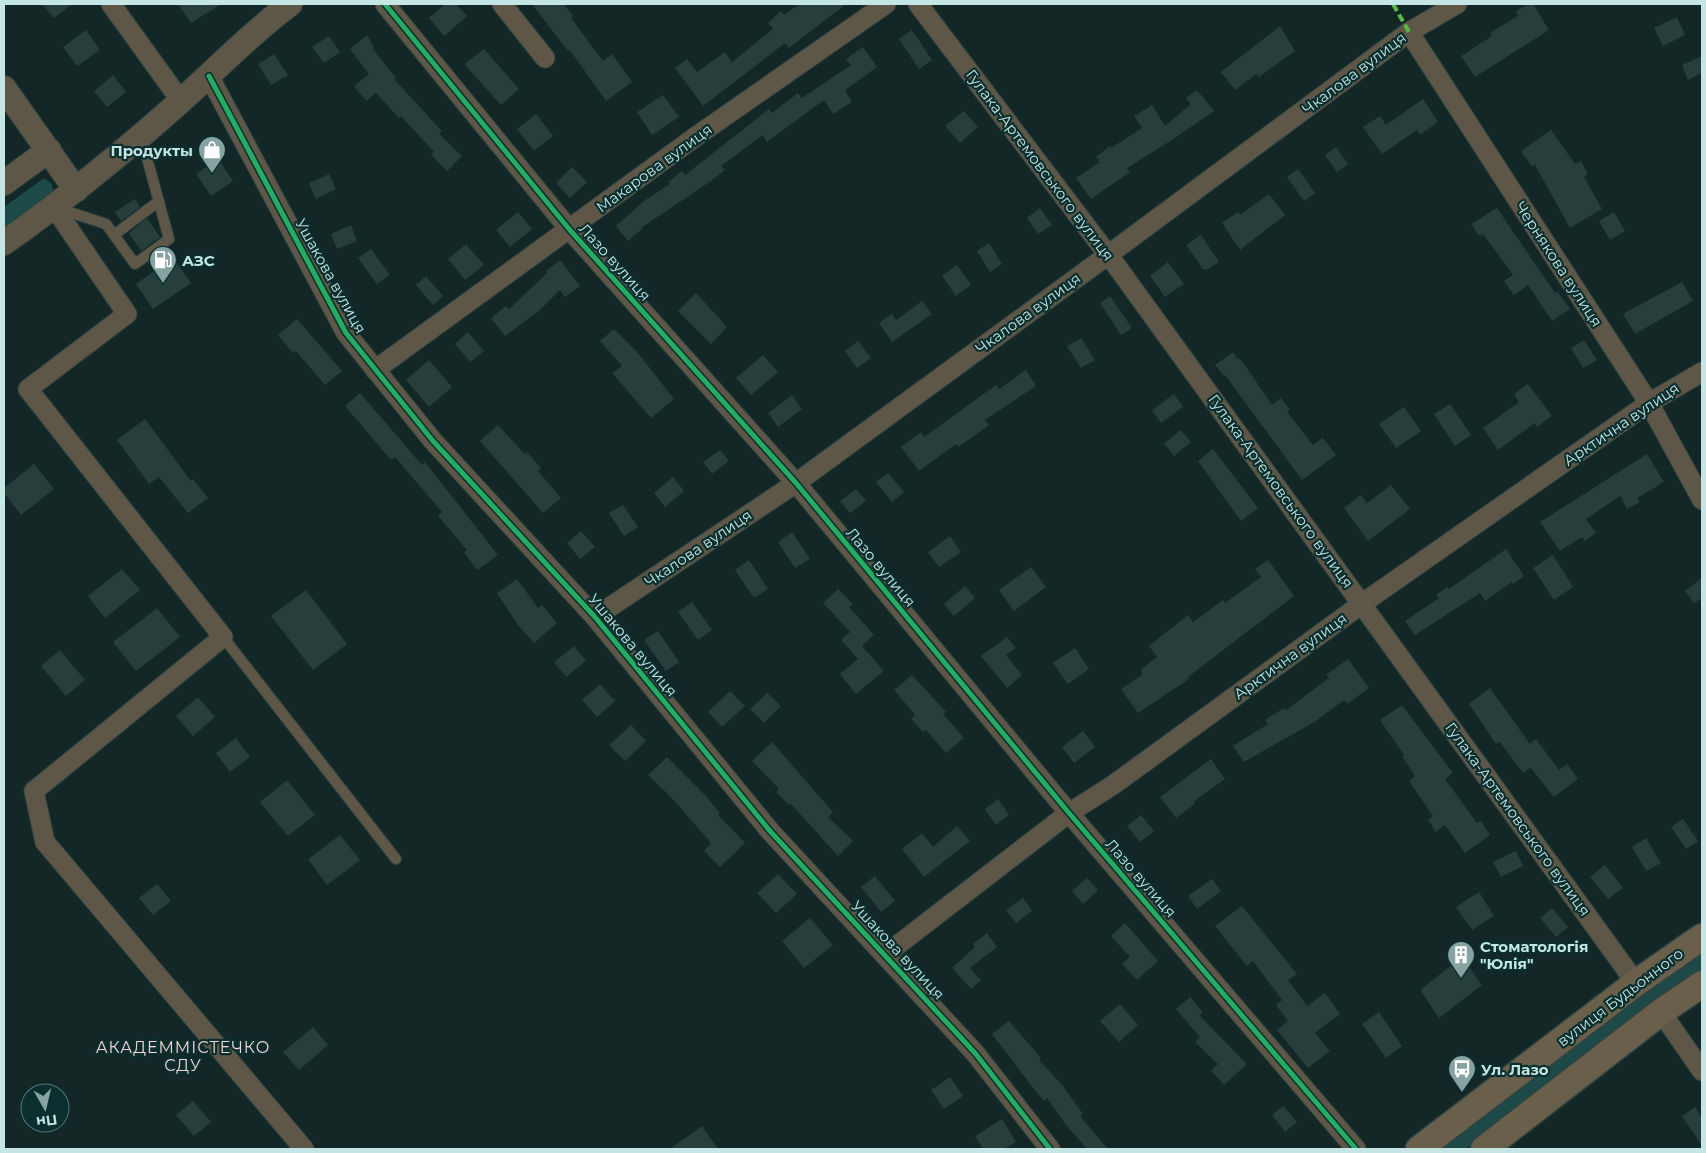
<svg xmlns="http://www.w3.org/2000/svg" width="1706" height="1153" font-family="Montserrat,sans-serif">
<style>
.green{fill:#1d4a48}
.building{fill:#273f3b}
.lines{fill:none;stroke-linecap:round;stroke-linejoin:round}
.service-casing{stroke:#304443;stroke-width:12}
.minor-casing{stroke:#304443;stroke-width:21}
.tertiary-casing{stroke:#304443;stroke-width:26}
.secondary-casing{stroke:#304443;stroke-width:29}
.service{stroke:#5e5747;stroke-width:10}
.minor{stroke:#5e5747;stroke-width:19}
.tertiary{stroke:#5e5747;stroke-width:24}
.secondary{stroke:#6a5f4b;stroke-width:26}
.quiet{stroke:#58b947;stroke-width:4;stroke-dasharray:8 4;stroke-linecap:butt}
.cycleway-casing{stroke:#0a2f2e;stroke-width:8}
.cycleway{stroke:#26ab63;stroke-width:5}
.labels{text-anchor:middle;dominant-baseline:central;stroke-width:4.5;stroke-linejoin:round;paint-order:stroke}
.street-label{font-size:15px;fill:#c5e6e4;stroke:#0a2f2e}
.poi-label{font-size:15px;font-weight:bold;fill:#c5e6e4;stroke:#0a2f2e;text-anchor:start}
.neighbourhood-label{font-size:16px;letter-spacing:1px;fill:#f7d3d6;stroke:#0a2f2e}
</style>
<rect width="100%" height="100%" fill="#122726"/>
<!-- green -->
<path class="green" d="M44,178L52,184L53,191L50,197L4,230V207Z
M1702,948V970L1587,1054L1466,1149H1433Z"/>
<!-- building -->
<path class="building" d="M42,4H72L54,18Z
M178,4H221L191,23Z
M445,4H456L467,16L444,36L429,18Z
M532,4H564L573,16L571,18L603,61L612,54L632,82L606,101L570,50L568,51Z
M799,4H846L789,48L785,43L703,106L675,68L687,59L697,72L725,52L732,62L773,29L768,23L781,11L784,15Z
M1529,4H1533L1549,30L1475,77L1461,56L1492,36L1490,33L1518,16L1516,11Z
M1677,17L1685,35L1663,46L1654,28Z
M1280,26L1295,51L1259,77L1256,74L1235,90L1221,72Z
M86,30L100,50L77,66L63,47Z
M912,30L932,60L919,69L899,39Z
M367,35L374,47L373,49L396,78L394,79L442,131L439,134L462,156L447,171L431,155L434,152L401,116L399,118L376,93L366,101L354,86L369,74L350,49Z
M329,36L340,52L324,63L312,47Z
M863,47L877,67L845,90L852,102L833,114L824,100L767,142L763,135L721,166L725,170L711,181L641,228L642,229L628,241L616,226L645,200L670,184L668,182L682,171L685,175L769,109L772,113L798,93L802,98L851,65L846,59Z
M484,49L519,89L501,105L464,64Z
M274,54L288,75L271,85L258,64Z
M1702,56V73L1688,80L1682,65Z
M113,75L126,92L107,107L94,91Z
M1197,90L1214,111L1172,140L1127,168L1130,172L1091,199L1076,178L1100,162L1096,157L1110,146L1111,148L1142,128L1134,116L1152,105L1165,126L1191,104L1186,98Z
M663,95L679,117L652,135L637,112Z
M1423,99L1438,122L1420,135L1417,130L1382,154L1363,127L1380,116L1386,125Z
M964,111L978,127L960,143L945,126Z
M536,114L553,136L534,151L517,129Z
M1551,130L1575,164L1581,161L1588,174L1584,177L1602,209L1570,228L1535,165L1532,167L1521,151Z
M1336,147L1348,164L1337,172L1325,155Z
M218,159L233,181L211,196L196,174Z
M572,167L587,182L570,198L556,183Z
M1298,169L1315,193L1304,201L1287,177Z
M329,174L336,189L316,199L309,183Z
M1269,194L1285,215L1240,250L1222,223L1238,212L1240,215Z
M135,199L140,207L121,221L115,212Z
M1040,208L1052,225L1038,234L1027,218Z
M1497,208L1555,293L1558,292L1570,309L1552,321L1528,285L1514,295L1504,281L1513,275L1483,234L1479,236L1471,224Z
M518,212L532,229L510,247L496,230Z
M1614,212L1625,231L1610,240L1599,221Z
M147,218L160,237L141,251L129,233Z
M351,225L357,241L337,249L331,234Z
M1201,235L1219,262L1208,269H1203L1186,245Z
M989,243L1002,264L990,272L977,251Z
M466,244L484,265L465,280L448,259Z
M167,249L191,283L153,309L136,284L154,271L148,263Z
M371,249L390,275L377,284L358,258Z
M560,260L580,286L565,297L560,290L539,311L505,336L491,318L506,306L509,309L547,273L546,271Z
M1168,262L1184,284L1165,297L1150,276Z
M957,265L971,285L956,296L942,276Z
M426,276L443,296L433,305L416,285Z
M1682,282L1693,301L1635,334L1623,314Z
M696,293L727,327L711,344L678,311Z
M1110,296L1132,328L1121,335L1100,303Z
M922,301L932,314L892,342L879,323L892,314L896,320Z
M297,319L342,371L325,385L296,351L293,353L278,335Z
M614,329L638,353L674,399L651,418L612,373L622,366L600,341Z
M468,332L484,351L470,362L455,344Z
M1081,338L1095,360L1081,368L1067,346Z
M1584,340L1597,360L1583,368L1571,348Z
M858,341L871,358L857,368L845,351Z
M1233,352L1238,359L1240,358L1272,405L1281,398L1290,410L1287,412L1313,445L1323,438L1336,455L1302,480L1225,375L1224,376L1215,365Z
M763,355L778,372L751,395L736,378Z
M429,360L452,387L429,407L406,380Z
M1026,370L1036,386L985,420L989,425L977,434L958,447L956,444L919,471L901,447L921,432L924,437L996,385L999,389Z
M1528,384L1552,416L1537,427L1535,423L1498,450L1483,428L1519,402L1514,394Z
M360,393L422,465L425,462L498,555L477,570L464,552L467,550L438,516L442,512L395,457L391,460L345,406Z
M1174,394L1183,407L1161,423L1152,410Z
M792,395L802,409L778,427L768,413Z
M1450,404L1471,435L1455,446L1434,414Z
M1404,407L1421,431L1396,448L1379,424Z
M145,419L191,481L193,479L208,498L188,513L159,477L149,484L117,440Z
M498,425L525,454L527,452L541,468L538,471L561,498L543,513L480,441Z
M1181,430L1191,442L1174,456L1164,443Z
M1213,449L1258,508L1241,521L1198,461Z
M720,450L729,461L712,474L703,462Z
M1647,454L1664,482L1637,498L1640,502L1627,509L1620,496L1586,519L1596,533L1585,541L1582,537L1560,551L1540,522Z
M34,464L54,489L21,515L4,493V488Z
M888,473L904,492L892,502L876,482Z
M673,477L684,491L665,507L654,493Z
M1391,485L1410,509L1368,541L1344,508L1361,495L1367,503Z
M856,489L866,501L850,513L840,501Z
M623,505L638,527L624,536L609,513Z
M581,531L595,547L580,559L567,543Z
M792,532L810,559L795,568L778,542Z
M950,536L961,552L939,567L928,552Z
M1506,549L1524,576L1513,584L1512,582L1485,601L1480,593L1415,635L1405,621L1439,598L1436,595L1447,587L1449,589Z
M1553,555L1573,587L1554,600L1533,568Z
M749,560L768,589L754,598L735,570Z
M1268,560L1294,596L1188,677L1189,679L1138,713L1121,689L1143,674L1140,670L1157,657L1149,646L1188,615L1193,622L1223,600L1225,603L1261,577L1255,569Z
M1031,567L1046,587L1014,611L999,590Z
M122,569L140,590L105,618L88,596Z
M1702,578V598L1694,603L1685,591Z
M517,579L538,608L542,605L557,623L534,643L518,625L497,593Z
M965,586L975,598L954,616L944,604Z
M838,589L853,604L849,607L874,635L862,646L884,671L856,694L840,674L858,659L841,640L850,632L823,603Z
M306,590L347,644L313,670L271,616Z
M692,602L712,630L698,640L678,612Z
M157,608L180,637L136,671L113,642Z
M658,631L679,662L666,671L644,640Z
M1007,637L1016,648L1006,655L1022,675L1007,688L981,656Z
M574,646L586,661L566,677L554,662Z
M1075,648L1089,669L1068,684L1053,663Z
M60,650L85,680L66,696L41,666Z
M1348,659L1369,688L1347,704L1344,700L1316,721L1244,762L1233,746L1268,724L1265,720L1284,708L1286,710L1329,678L1326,675Z
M912,675L946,712L943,714L964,738L946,753L926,730L923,732L911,719L915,715L894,690Z
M600,684L615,701L597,717L582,700Z
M1490,688L1530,744L1536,739L1559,770L1567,764L1578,779L1554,797L1531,768L1523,773L1500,742L1496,744L1469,704Z
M730,691L745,706L722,727L708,712Z
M767,693L781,706L764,723L750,709Z
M198,697L215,717L193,736L176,716Z
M1402,705L1453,773L1445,779L1477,823L1481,821L1490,835L1465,853L1445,825L1436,832L1428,820L1433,816L1409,781L1415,776L1402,756L1404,755L1380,720Z
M631,725L646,741L625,761L609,745Z
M1083,731L1095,747L1074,763L1062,747Z
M236,738L250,757L230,772L216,753Z
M772,742L833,812L828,817L853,841L838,856L791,804L789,805L776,792L779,789L752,761Z
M667,757L705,795L720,813L718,815L745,843L720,867L704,851L711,843L670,796L648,775Z
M1211,759L1225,779L1193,802L1195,804L1176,818L1160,797Z
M287,780L315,815L288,836L260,802Z
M998,799L1009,815L996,825L985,809Z
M1141,815L1154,831L1140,842L1127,826Z
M1683,819L1698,841L1686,849L1671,827Z
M957,826L970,841L924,877L902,849L922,833L933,847Z
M340,835L360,860L327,885L308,859Z
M1646,838L1661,863L1646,871L1632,847Z
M1516,851L1523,866L1501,877L1493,862Z
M1605,865L1623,888L1608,899L1590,877Z
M778,874L797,894L776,913L757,893Z
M875,876L895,901L881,912L861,887Z
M1087,878L1098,890L1083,904L1072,891Z
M1212,879L1221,891L1197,909L1188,896Z
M157,884L171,901L153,915L139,898Z
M1479,892L1494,916L1472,930L1456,907Z
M1023,898L1032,911L1016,923L1006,910Z
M1242,906L1297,974L1288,980L1307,1006L1325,993L1340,1014L1315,1033L1330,1051L1308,1068L1277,1030L1288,1021L1276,1005L1282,1000L1253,961L1247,966L1215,926Z
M1552,908L1568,927L1556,937L1540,918Z
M810,918L833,945L804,968L782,941Z
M1125,923L1158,961L1137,980L1122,964L1130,957L1111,936Z
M987,933L997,947L970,968L981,980L971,989L952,968L975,947L973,944Z
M1462,957L1482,985L1439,1018L1420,990Z
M1190,997L1203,1012L1199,1015L1247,1064L1224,1085L1211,1070L1218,1064L1195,1042L1200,1037L1176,1009Z
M1120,1004L1138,1025L1119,1042L1100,1021Z
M1379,1012L1402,1046L1386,1058L1362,1024Z
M1009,1021L1041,1058L1039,1060L1063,1086L1083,1114L1080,1116L1108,1149H1087L1066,1125L1047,1098L1044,1101L1034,1089L992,1034Z
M313,1027L328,1045L299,1070L283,1052Z
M950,1077L963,1096L944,1109L931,1090Z
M193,1101L211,1122L194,1136L176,1115Z
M1283,1106L1297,1122L1285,1132L1272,1115Z
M1695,1107L1702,1118V1146L1682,1116Z
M1002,1119L1016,1142L1004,1149H983L975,1136Z
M702,1126L718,1149H670Z"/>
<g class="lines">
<defs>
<path id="service" d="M57,208L106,224L135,264L169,239L141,136
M114,235L159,201
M223,637L396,859"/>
<path id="minor" d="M111,4L181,101
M385,4L569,229L796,483L1069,813L1356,1149
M502,4L545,58
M918,4L1118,268L1636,983
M1409,32L1649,403L1702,500
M209,76L346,333L433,441L595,617L770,831L975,1053L1050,1149
M54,207L127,314L28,389L223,637L34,791L45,842L304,1149
M375,370L698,135L886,4
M595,617L796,483L1108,255L1409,32L1457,4
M886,954L1069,813L1113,785L1363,603L1649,403L1702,372
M1661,1012L1702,1071"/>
<path id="tertiary" d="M4,88L76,190
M4,183L49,150
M4,243C66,199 125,151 182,100C218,68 251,33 290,4"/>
<path id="secondary" d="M1419,1149L1636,983L1702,937
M1484,1149L1661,1012L1702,984"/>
</defs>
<!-- service casing -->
<use href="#service" class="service-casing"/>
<!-- minor casing -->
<use href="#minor" class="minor-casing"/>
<!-- tertiary casing -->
<use href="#tertiary" class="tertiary-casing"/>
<!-- secondary casing -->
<use href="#secondary" class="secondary-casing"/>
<!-- service -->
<use href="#service" class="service"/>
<!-- minor -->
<use href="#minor" class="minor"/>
<!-- tertiary -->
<use href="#tertiary" class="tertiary"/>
<!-- secondary -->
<use href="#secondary" class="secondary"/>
<!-- quiet -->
<path class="quiet" d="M1393,4L1409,32"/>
<defs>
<path id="cycleway" d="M385,4L569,229L796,483L1069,813L1356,1149
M209,76L346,333L433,441L595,617L770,831L975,1053L1050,1149"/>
</defs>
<!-- cycleway casing -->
<use href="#cycleway" class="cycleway-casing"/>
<!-- cycleway -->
<use href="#cycleway" class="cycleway"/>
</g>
<!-- icons -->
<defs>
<symbol id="shop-pin" viewBox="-11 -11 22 30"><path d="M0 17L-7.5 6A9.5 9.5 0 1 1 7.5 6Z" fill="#86a3a2" stroke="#0a2f2e"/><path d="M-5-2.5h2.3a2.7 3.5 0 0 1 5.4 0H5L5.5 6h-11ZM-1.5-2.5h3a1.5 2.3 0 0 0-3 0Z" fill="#fff"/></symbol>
<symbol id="fuel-pin" viewBox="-11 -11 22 30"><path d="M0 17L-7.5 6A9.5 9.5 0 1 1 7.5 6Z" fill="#86a3a2" stroke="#0a2f2e"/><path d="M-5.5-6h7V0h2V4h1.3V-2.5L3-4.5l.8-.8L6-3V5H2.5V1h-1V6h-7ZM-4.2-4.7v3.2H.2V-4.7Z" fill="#fff"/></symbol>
<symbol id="building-pin" viewBox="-11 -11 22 30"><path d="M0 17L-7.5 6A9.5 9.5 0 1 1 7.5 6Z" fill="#86a3a2" stroke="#0a2f2e"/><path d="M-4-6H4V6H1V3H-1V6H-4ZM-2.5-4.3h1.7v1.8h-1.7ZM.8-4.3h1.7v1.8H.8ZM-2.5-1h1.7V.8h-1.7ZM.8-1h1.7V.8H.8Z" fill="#fff"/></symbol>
<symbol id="bus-pin" viewBox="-11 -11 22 30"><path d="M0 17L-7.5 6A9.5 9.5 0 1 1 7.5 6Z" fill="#86a3a2" stroke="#0a2f2e"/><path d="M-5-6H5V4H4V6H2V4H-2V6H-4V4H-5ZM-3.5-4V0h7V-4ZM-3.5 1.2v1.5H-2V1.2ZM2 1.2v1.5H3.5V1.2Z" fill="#fff"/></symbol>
</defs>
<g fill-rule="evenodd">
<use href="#shop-pin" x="196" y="134" width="32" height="43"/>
<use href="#fuel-pin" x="147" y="244" width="32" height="43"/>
<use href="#building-pin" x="1445" y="939" width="32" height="43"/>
<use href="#bus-pin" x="1446" y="1053" width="32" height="43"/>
</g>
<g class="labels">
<!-- street labels -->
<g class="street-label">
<text transform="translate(1354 73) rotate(-37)">Чкалова вулиця</text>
<text transform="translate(1040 165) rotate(53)">Гулака-Артемовського вулиця</text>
<text transform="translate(654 168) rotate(-36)">Макарова вулиця</text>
<text transform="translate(615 262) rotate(48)">Лазо вулиця</text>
<text transform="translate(1559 264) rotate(57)">Чернякова вулиця</text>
<text transform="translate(331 276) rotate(61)">Ушакова вулиця</text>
<text transform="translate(1028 313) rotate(-36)">Чкалова вулиця</text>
<text transform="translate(1621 424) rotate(-34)">Арктична вулиця</text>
<text transform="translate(1281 491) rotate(54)">Гулака-Артемовського вулиця</text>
<text transform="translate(698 548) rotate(-34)">Чкалова вулиця</text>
<text transform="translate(881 567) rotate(50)">Лазо вулиця</text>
<text transform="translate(633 645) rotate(50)">Ушакова вулиця</text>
<text transform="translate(1290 656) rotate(-36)">Арктична вулиця</text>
<text transform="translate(1518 819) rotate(54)">Гулака-Артемовського вулиця</text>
<text transform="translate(1141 878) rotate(49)">Лазо вулиця</text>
<text transform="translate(898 950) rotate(47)">Ушакова вулиця</text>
<text transform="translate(1620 997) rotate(-37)">вулиця Будьонного</text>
</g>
<!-- poi labels -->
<g class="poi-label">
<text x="193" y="150" text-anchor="end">Продукты</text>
<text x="182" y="260">АЗС</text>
<text x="1480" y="946">Стоматологія<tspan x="1480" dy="17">"Юлія"</tspan></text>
<text x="1481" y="1069">Ул. Лазо</text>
</g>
<!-- neighbourhood labels -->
<g class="neighbourhood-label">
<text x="183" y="1047">АКАДЕММІСТЕЧКО<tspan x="183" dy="18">СДУ</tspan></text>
</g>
</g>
<!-- border -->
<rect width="1706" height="1153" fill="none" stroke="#c5e6e4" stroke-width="10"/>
<!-- north arrow -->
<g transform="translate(45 1108) rotate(172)"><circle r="24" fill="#0a2f2e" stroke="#557877"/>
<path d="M0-4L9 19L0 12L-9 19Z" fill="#86a3a2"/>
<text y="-8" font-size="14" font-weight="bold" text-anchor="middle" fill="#c5e6e4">Пн</text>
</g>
</svg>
